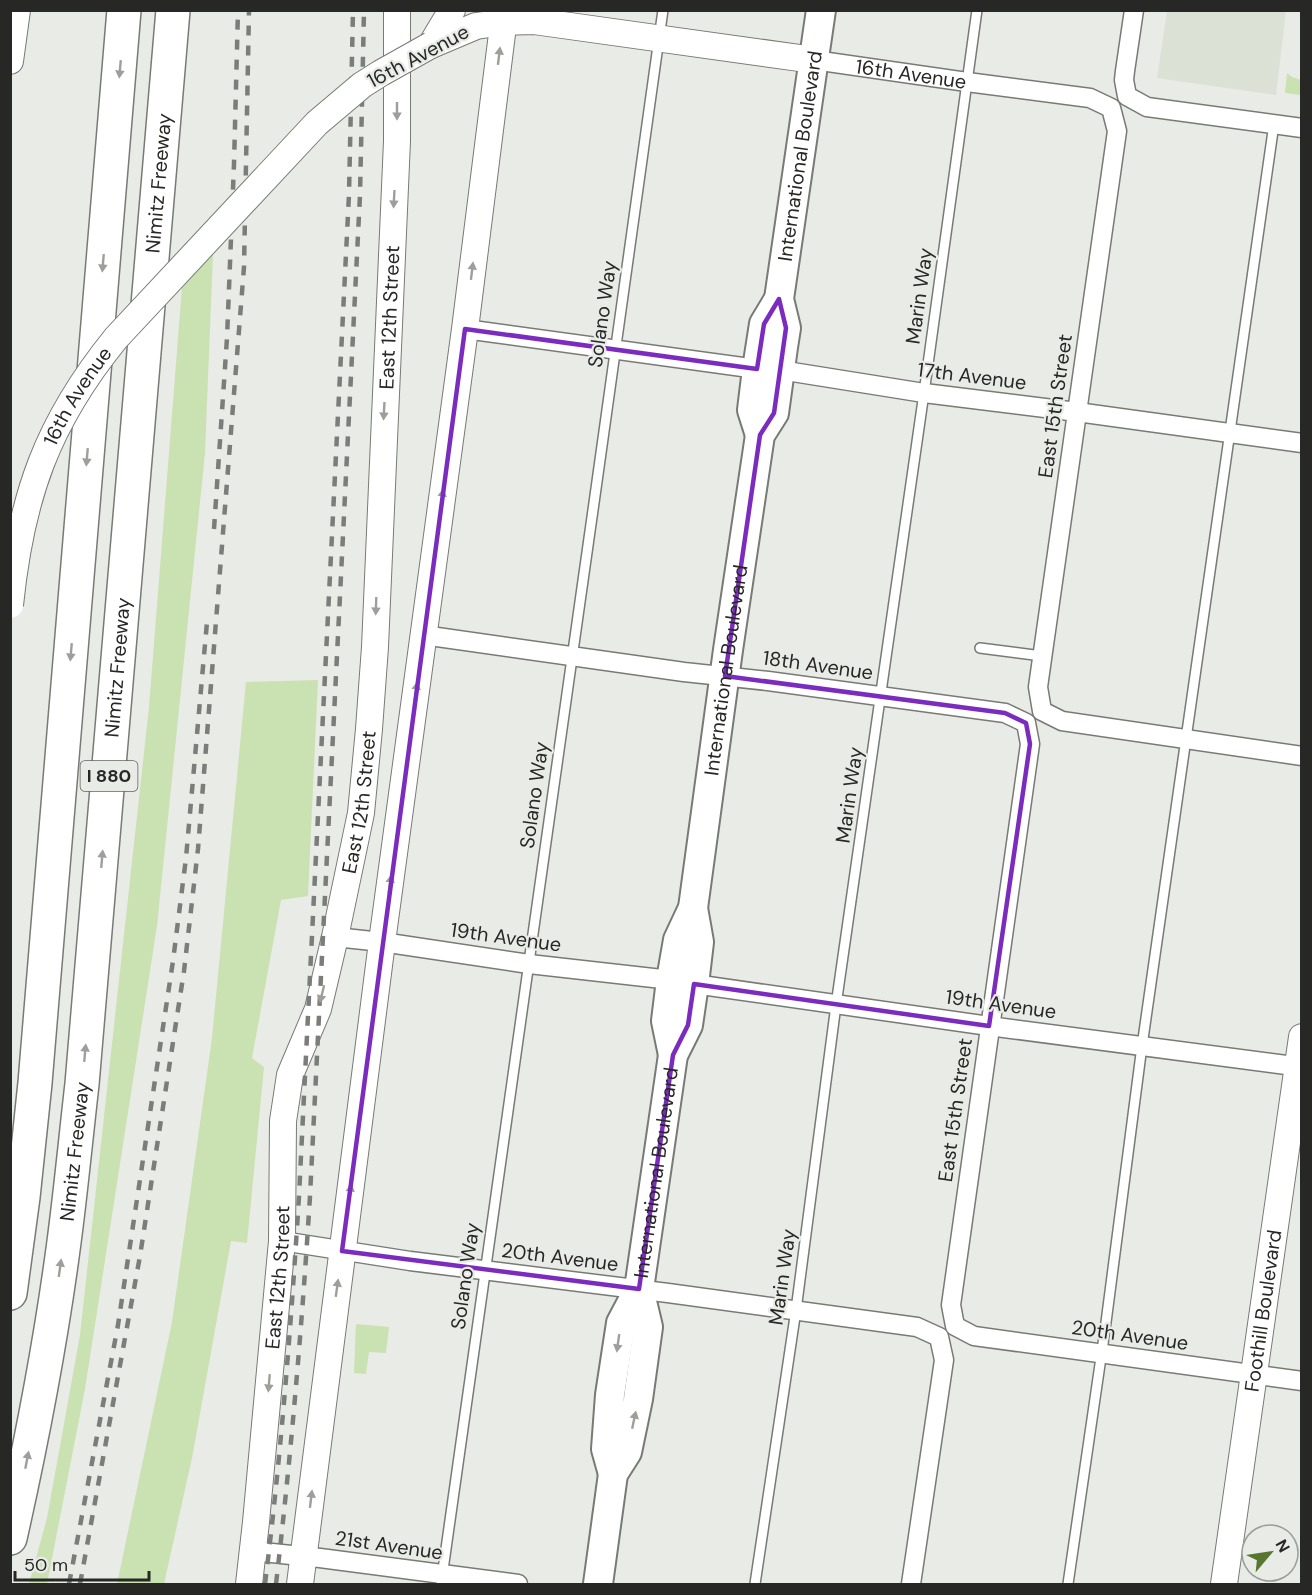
<svg xmlns="http://www.w3.org/2000/svg" width="1312" height="1595" font-family="'DM Sans',sans-serif">
<style>
.built{fill:#dbe1d5}
.green{fill:#cae1b1}
.lines{fill:none;stroke-linecap:round;stroke-linejoin:round}
.lane-casing{stroke:#787a76;stroke-width:12}
.street-casing{stroke:#787a76;stroke-width:21}
.secondary-casing{stroke:#787a76;stroke-width:28}
.primary-casing{stroke:#787a76;stroke-width:32}
.highway-casing{stroke:#787a76;stroke-width:36}
.lane{stroke:#fff;stroke-width:9}
.street{stroke:#fff;stroke-width:18}
.secondary{stroke:#fff;stroke-width:26}
.primary{stroke:#fff;stroke-width:28}
.highway{stroke:#fff;stroke-width:33}
.rail{stroke:#7b7d7a;stroke-width:4.5;stroke-dasharray:10 10;stroke-linecap:butt}
.secondary-bridge-casing{stroke:#787a76;stroke-width:28;stroke-linecap:butt}
.secondary-bridge{stroke:#fff;stroke-width:26}
.oneway{fill:#9e9e9d}
.marked{fill:none;stroke:#7b2cbf;stroke-width:4.5;stroke-linejoin:round}
.labels{text-anchor:middle;dominant-baseline:central;stroke-width:4.5;stroke-linejoin:round;paint-order:stroke}
.shield{fill:#e9ebe7;stroke:#616260;stroke-width:1.5}
.shield-label{font-size:18px;font-weight:bold;fill:#272826}
.street-label{font-size:20px;fill:#272826;stroke:#e9ebe7}
</style>
<rect width="100%" height="100%" fill="#e9ebe7"/>
<!-- built -->
<path class="built" d="M1167,11H1286L1276,95L1157,78Z"/>
<!-- green -->
<path class="green" d="M1287,73L1292,77L1301,80V95L1285,93Z
M213,254L205,453L157,926L85,1389L47,1584H29L47,1518L80,1335L149,707L182,287Z
M318,680L308,896L281,900L252,1058L264,1067L247,1243L231,1241L192,1458L164,1584H117L172,1322L212,1038L246,682Z
M356,1324L389,1327L386,1353L369,1352L366,1374L354,1373Z"/>
<g class="lines">
<defs>
<path id="lane" d="M980,648L1042,656
M441,1584C513,1060 591,535 663,10
M755,1584L796,1310L836,1005L924,393L977,10
M1068,1584L1105,1330L1142,1046L1274,124"/>
<g id="street">
<path d="M1134,10L1125,71L1124,80L1127,96L1147,107L1302,128"/>
<path id="s1" d="M814,60L967,82L1090,98L1111,108L1117,131L1038,687L1042,711L1062,721L1302,756"/>
<path d="M465,329L757,369"/>
<path d="M780,370L924,393L1077,412L1302,443"/>
<path d="M423,635L684,672L768,681L1005,713L1026,723L1030,744L951,1305L955,1326L974,1336L1302,1381"/>
<path d="M335,937L382,942L529,964L671,980"/>
<path d="M694,984L989,1026L1302,1067"/>
<path d="M282,1241L410,1261L668,1293L917,1327L939,1337L944,1360L911,1584"/>
<path d="M253,1551L320,1558L518,1584"/>
</g>
<g id="secondary">
<path d="M431,45L476,26L504,22L534,21L814,60"/>
<path d="M431,45L452,10"/>
<path d="M10,61L17,10"/>
<path id="s2" d="M249,1584L256,1522L282,1241L283,1121L290,1075L318,1009L335,937L361,813L369,729L375,647L397,141V10"/>
<path d="M300,1584L382,942L465,329L505,10"/>
<path id="s3" d="M1224,1584L1302,1037"/>
</g>
<g id="primary">
<path d="M760,435L752,410L757,369L764,324L779,299"/>
<path id="s4" d="M673,1055L666,1021L671,980L678,940L693,908L728,650L760,435L774,413L783,347L786,328L779,299L821,10"/>
<path id="s5" d="M613,1474L606,1449L610,1395L621,1323L639,1289L673,1055L688,1025L694,984L699,942L693,908"/>
<path d="M598,1584L613,1474L627,1452L638,1399L648,1327L639,1289"/>
</g>
<g id="highway">
<path d="M10,1293L23,1197L35,1083L124,10"/>
<path id="s6" d="M10,1538C32,1440 51,1341 64,1242C71,1189 76,1136 82,1084L173,10"/>
</g>
</defs>
<!-- lane casing -->
<use href="#lane" class="lane-casing"/>
<!-- street casing -->
<use href="#street" class="street-casing"/>
<!-- secondary casing -->
<use href="#secondary" class="secondary-casing"/>
<!-- primary casing -->
<use href="#primary" class="primary-casing"/>
<!-- highway casing -->
<use href="#highway" class="highway-casing"/>
<!-- lane -->
<use href="#lane" class="lane"/>
<!-- street -->
<use href="#street" class="street"/>
<!-- secondary -->
<use href="#secondary" class="secondary"/>
<!-- primary -->
<use href="#primary" class="primary"/>
<!-- highway -->
<use href="#highway" class="highway"/>
<!-- rail -->
<path class="rail" d="M214,529L227,338L234,164L238,10
M69,1584L118,1325L173,961L186,858L207,622
M80,1584L140,1256L184,971L198,849L244,267L249,10
M265,1584C281,1455 291,1326 299,1196L349,194L353,10
M276,1584C291,1455 302,1326 310,1196L360,195L364,10"/>
<defs>
<g id="secondary-bridge">
<path id="s7" d="M10,605C21,497 47,423 116,338L317,123L362,85L381,73L431,45"/>
</g>
</defs>
<!-- secondary-bridge casing -->
<use href="#secondary-bridge" class="secondary-bridge-casing"/>
<!-- secondary-bridge -->
<use href="#secondary-bridge" class="secondary-bridge"/>
</g>
<!-- one-way arrows -->
<defs><path id="oneway-solid" d="M-6-.8H1V-3.2L6.5 0L1 3.2V.8H-6Z" transform="scale(1.5)"/></defs>
<g class="oneway">
<use href="#oneway-solid" transform="translate(499 56) rotate(-83)"/>
<use href="#oneway-solid" transform="translate(120 69) rotate(95)"/>
<use href="#oneway-solid" transform="translate(397 111) rotate(90)"/>
<use href="#oneway-solid" transform="translate(394 199) rotate(93)"/>
<use href="#oneway-solid" transform="translate(103 263) rotate(95)"/>
<use href="#oneway-solid" transform="translate(472 271) rotate(-83)"/>
<use href="#oneway-solid" transform="translate(384 411) rotate(93)"/>
<use href="#oneway-solid" transform="translate(87 457) rotate(95)"/>
<use href="#oneway-solid" transform="translate(442 498) rotate(-82)"/>
<use href="#oneway-solid" transform="translate(376 606) rotate(92)"/>
<use href="#oneway-solid" transform="translate(71 652) rotate(95)"/>
<use href="#oneway-solid" transform="translate(416 691) rotate(-82)"/>
<use href="#oneway-solid" transform="translate(102 859) rotate(-85)"/>
<use href="#oneway-solid" transform="translate(390 884) rotate(-82)"/>
<use href="#oneway-solid" transform="translate(322 994) rotate(104)"/>
<use href="#oneway-solid" transform="translate(85 1053) rotate(-85)"/>
<use href="#oneway-solid" transform="translate(350 1193) rotate(-83)"/>
<use href="#oneway-solid" transform="translate(60 1268) rotate(-82)"/>
<use href="#oneway-solid" transform="translate(337 1288) rotate(-82)"/>
<use href="#oneway-solid" transform="translate(618 1343) rotate(98)"/>
<use href="#oneway-solid" transform="translate(269 1383) rotate(95)"/>
<use href="#oneway-solid" transform="translate(634 1420) rotate(-78)"/>
<use href="#oneway-solid" transform="translate(27 1460) rotate(-79)"/>
<use href="#oneway-solid" transform="translate(311 1499) rotate(-83)"/>
</g>
<!-- marked area -->
<path class="marked" d="M779,299L786,328L774,413L760,435L725,676L1005,713L1026,723L1030,744L989,1026L694,984L688,1025L673,1055L639,1289L342,1251L465,329L757,369L764,324Z"/>
<g class="labels">
<!-- shield labels -->
<rect class="shield" x="80.5" y="761" width="57" height="30" rx="4.5"/>
<g class="shield-label">
<text x="109" y="776">I 880</text>
</g>
<!-- street labels -->
<g class="street-label">
<text transform="translate(418 56) rotate(-28)">16th Avenue</text>
<text stroke="none"><textPath href="#s1" startOffset="98">16th Avenue</textPath></text>
<text stroke="none"><textPath href="#s4" startOffset="916">International Boulevard</textPath></text>
<text stroke="none"><textPath href="#s6" startOffset="1364">Nimitz Freeway</textPath></text>
<text transform="translate(919 296) rotate(-82)">Marin Way</text>
<text transform="translate(602 314) rotate(-82)">Solano Way</text>
<text stroke="none"><textPath href="#s2" startOffset="1280">East 12th Street</textPath></text>
<text transform="translate(972 376) rotate(7)">17th Avenue</text>
<text stroke="none"><textPath href="#s7" startOffset="222">16th Avenue</textPath></text>
<text transform="translate(1055 406) rotate(-82)">East 15th Street</text>
<text transform="translate(818 665) rotate(8)">18th Avenue</text>
<text stroke="none"><textPath href="#s6" startOffset="878">Nimitz Freeway</textPath></text>
<text stroke="none"><textPath href="#s4" startOffset="392">International Boulevard</textPath></text>
<text transform="translate(534 795) rotate(-82)">Solano Way</text>
<text transform="translate(849 795) rotate(-82)">Marin Way</text>
<text stroke="none"><textPath href="#s2" startOffset="794">East 12th Street</textPath></text>
<text transform="translate(506 937) rotate(8)">19th Avenue</text>
<text transform="translate(1001 1004) rotate(8)">19th Avenue</text>
<text transform="translate(955 1110) rotate(-82)">East 15th Street</text>
<text stroke="none"><textPath href="#s6" startOffset="392">Nimitz Freeway</textPath></text>
<text stroke="none"><textPath href="#s5" startOffset="309">International Boulevard</textPath></text>
<text transform="translate(560 1257) rotate(7)">20th Avenue</text>
<text transform="translate(465 1276) rotate(-82)">Solano Way</text>
<text transform="translate(782 1277) rotate(-82)">Marin Way</text>
<text stroke="none"><textPath href="#s2" startOffset="308">East 12th Street</textPath></text>
<text stroke="none"><textPath href="#s3" startOffset="276">Foothill Boulevard</textPath></text>
<text transform="translate(1130 1335) rotate(8)">20th Avenue</text>
<text transform="translate(389 1545) rotate(8)">21st Avenue</text>
</g>
</g>
<!-- border -->
<rect width="1312" height="1595" fill="none" stroke="#272826" stroke-width="24"/>
<!-- north arrow -->
<g transform="translate(1270 1553) rotate(61)"><circle r="28" fill="#e9ebe7" stroke="#9b9d9a" stroke-width="1.5"/>
<path d="M0-4.5L10 22L0 15L-10 22Z" fill="#58772e"/>
<text y="-9" font-size="16" font-weight="bold" text-anchor="middle" fill="#272826">N</text>
</g>
<!-- scale -->
<path d="M15 1571v9h134v-9" fill="none" stroke="#272826" stroke-width="3"/>
<text x="24" y="1571" font-size="18" fill="#272826" stroke="#e9ebe7" stroke-width="4.5" paint-order="stroke">50 m</text>
</svg>
